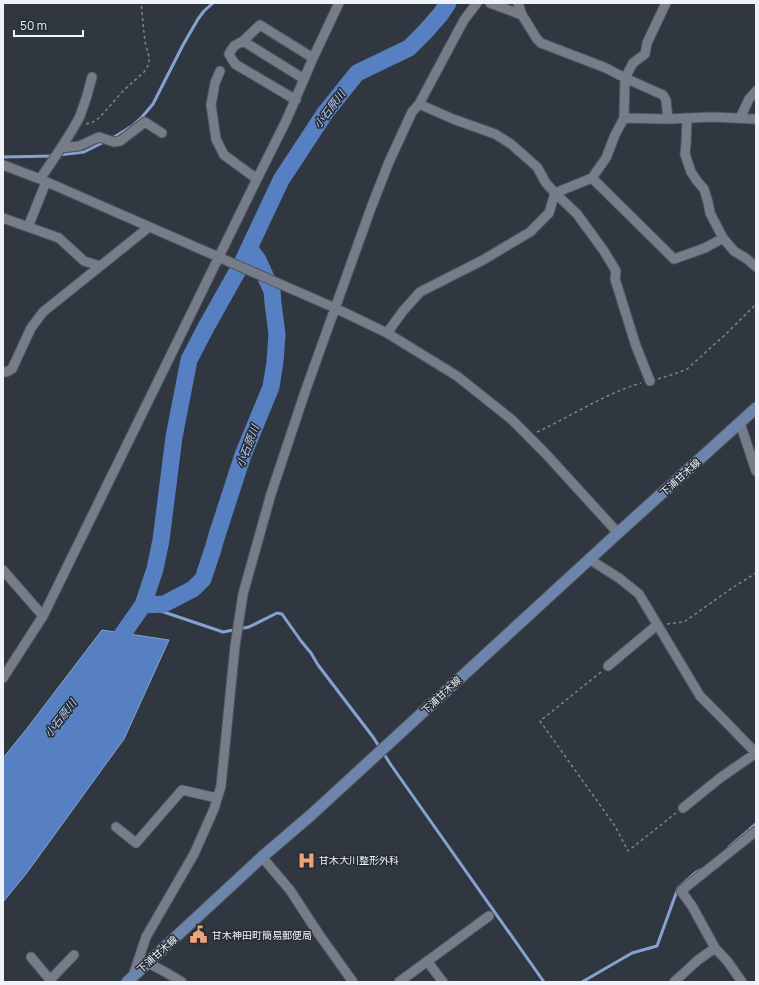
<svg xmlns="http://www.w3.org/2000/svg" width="759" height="985" font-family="Manrope,'Noto Sans JP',sans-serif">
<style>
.water{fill:#5780c2;stroke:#85a2d2}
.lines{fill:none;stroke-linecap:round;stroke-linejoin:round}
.stream{stroke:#85a2d2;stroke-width:3}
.river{stroke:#5780c2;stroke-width:17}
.minor-casing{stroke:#51555e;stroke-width:11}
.major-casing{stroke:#51555e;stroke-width:13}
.path{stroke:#7f848c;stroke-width:1.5;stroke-dasharray:3 3;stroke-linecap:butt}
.minor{stroke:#767d88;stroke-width:9}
.major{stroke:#6e85ab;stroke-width:11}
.labels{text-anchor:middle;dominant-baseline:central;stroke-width:3;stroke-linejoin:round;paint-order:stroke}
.street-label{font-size:10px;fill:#eff3f9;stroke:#272d36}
.poi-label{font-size:10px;fill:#eff3f9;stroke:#272d36;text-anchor:start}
.water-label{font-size:11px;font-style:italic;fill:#b8cff3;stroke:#272d36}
</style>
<rect width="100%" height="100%" fill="#313740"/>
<!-- water -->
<path class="water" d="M102,630L169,640L124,739L26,874L3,902V758L25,731Z"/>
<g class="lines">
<!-- stream -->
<path class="stream" d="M111,139L132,126L142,117L153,104L183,45L198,19L204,11L213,3
M59,155L84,152L106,141
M3,157L53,156
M143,605L223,632L249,627L277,613L282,614L301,641L311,653L318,665L373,737L391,765L544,982
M729,847L748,831H750V829L756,824
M582,982L632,953L657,946L678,888L695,873L702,869"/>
<!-- river -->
<path class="river" d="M143,605L164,604L193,589L203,579L213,549L217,535L243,455L271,387L275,362L277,334L273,303L272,291L258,260L250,249
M110,652L143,605L155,569L161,540L174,437L189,360L205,329L242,263L281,180L325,113L357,73L409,48L424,33L440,15L448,3"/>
<defs>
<path id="minor" d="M490,3L522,15L537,39L541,43L606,68L625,78L663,95L666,100L668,119
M518,3L522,15
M243,41L260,25L313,58
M220,71L215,83L211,105L216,139L224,155L257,179
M296,100L235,64L229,54L234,46L243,41L304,79
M419,104L453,119L495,134L511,144L537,167L546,183L555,193L577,214L604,251L616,271L615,279L636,346L650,381
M624,118L625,78L633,63L645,54L647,43L666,3
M740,118L749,99L756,91
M61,148L79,146L99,137L114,142L120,141L145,122L162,133
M3,165L40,179L335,308L387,333L457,376L511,419L546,454L618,533
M592,178L674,259L705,248L723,238L710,213L708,202L704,189L697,181L691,172L685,154L686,144L687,118
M40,179C54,158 69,138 80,116C85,103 89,90 92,77
M555,193L592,178L606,158L615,135L624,118L668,119L712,117L756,119
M3,218L59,238L84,261L100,266
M28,227L46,182
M723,238L734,251L747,259L756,267
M387,333L403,311L420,292L483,260L530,232L549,213L555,193
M3,372H6L12,369L31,328L43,312L149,227
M740,423L756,471
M589,559L619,578L639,594L700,696L722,718L756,753
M3,570L43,616
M608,666L657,625
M3,678L43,616L257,179L286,121L313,58L339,3
M683,808L720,778L756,753
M116,827L136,843L182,790L217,798
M262,857L290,890L318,933L353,982
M31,957L52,982
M427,961L443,982
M148,963L167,973L182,982
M133,976L146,937L194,854L214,809L221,786L235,646L243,594L271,494L305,392L371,208L389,162L412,112L419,104L464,20L477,3
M50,980L74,955
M399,982L489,916
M674,982L698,960L715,948
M742,982L728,962L715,948L692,906L681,891L756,831"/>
<path id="major" d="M127,982L262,857L311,815L618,533L756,408"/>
</defs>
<!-- minor casing -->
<use href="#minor" class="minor-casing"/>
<!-- major casing -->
<use href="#major" class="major-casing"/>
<!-- path -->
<path class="path" d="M86,124L93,122L99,118L124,90L144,72L149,64V57L145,42L141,3
M658,379L677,373L687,369L726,334L756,304
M537,432C572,416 604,394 641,383
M667,624L684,622L732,588L756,573
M601,672L540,721L615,826L628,851L676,813"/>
<!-- minor -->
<use href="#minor" class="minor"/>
<!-- major -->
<use href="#major" class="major"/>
</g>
<!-- icons -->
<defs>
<symbol id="hospital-bare" viewBox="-9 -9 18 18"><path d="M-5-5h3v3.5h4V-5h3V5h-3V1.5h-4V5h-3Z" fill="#efa378" stroke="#272d36" stroke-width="2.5" paint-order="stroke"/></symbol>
<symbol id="civic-bare" viewBox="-9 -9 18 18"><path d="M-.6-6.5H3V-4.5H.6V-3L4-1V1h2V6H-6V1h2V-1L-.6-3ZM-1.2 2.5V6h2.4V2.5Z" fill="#efa378" stroke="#272d36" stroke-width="2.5" paint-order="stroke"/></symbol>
</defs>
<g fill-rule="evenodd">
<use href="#hospital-bare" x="294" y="848" width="25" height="25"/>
<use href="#civic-bare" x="186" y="922" width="25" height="25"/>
</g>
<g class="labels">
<!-- street labels -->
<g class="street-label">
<text transform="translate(680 477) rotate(-42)">下浦甘木線</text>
<text transform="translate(441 695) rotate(-43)">下浦甘木線</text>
<text transform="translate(157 954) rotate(-42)">下浦甘木線</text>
</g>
<!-- poi labels -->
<g class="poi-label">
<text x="319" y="860">甘木大川整形外科</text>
<text x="212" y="935">甘木神田町簡易郵便局</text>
</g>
<!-- water labels -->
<g class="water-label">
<text transform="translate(329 109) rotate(-53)">小石原川</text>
<text transform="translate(247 446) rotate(-69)">小石原川</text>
<text transform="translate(60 718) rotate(-52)">小石原川</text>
</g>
</g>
<!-- border -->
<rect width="759" height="985" fill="none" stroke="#eff3f9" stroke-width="8"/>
<!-- scale -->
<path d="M14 30v6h69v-6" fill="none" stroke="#eff3f9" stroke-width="2"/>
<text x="20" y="30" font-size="12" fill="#eff3f9" stroke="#272d36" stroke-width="3" paint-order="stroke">50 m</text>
</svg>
